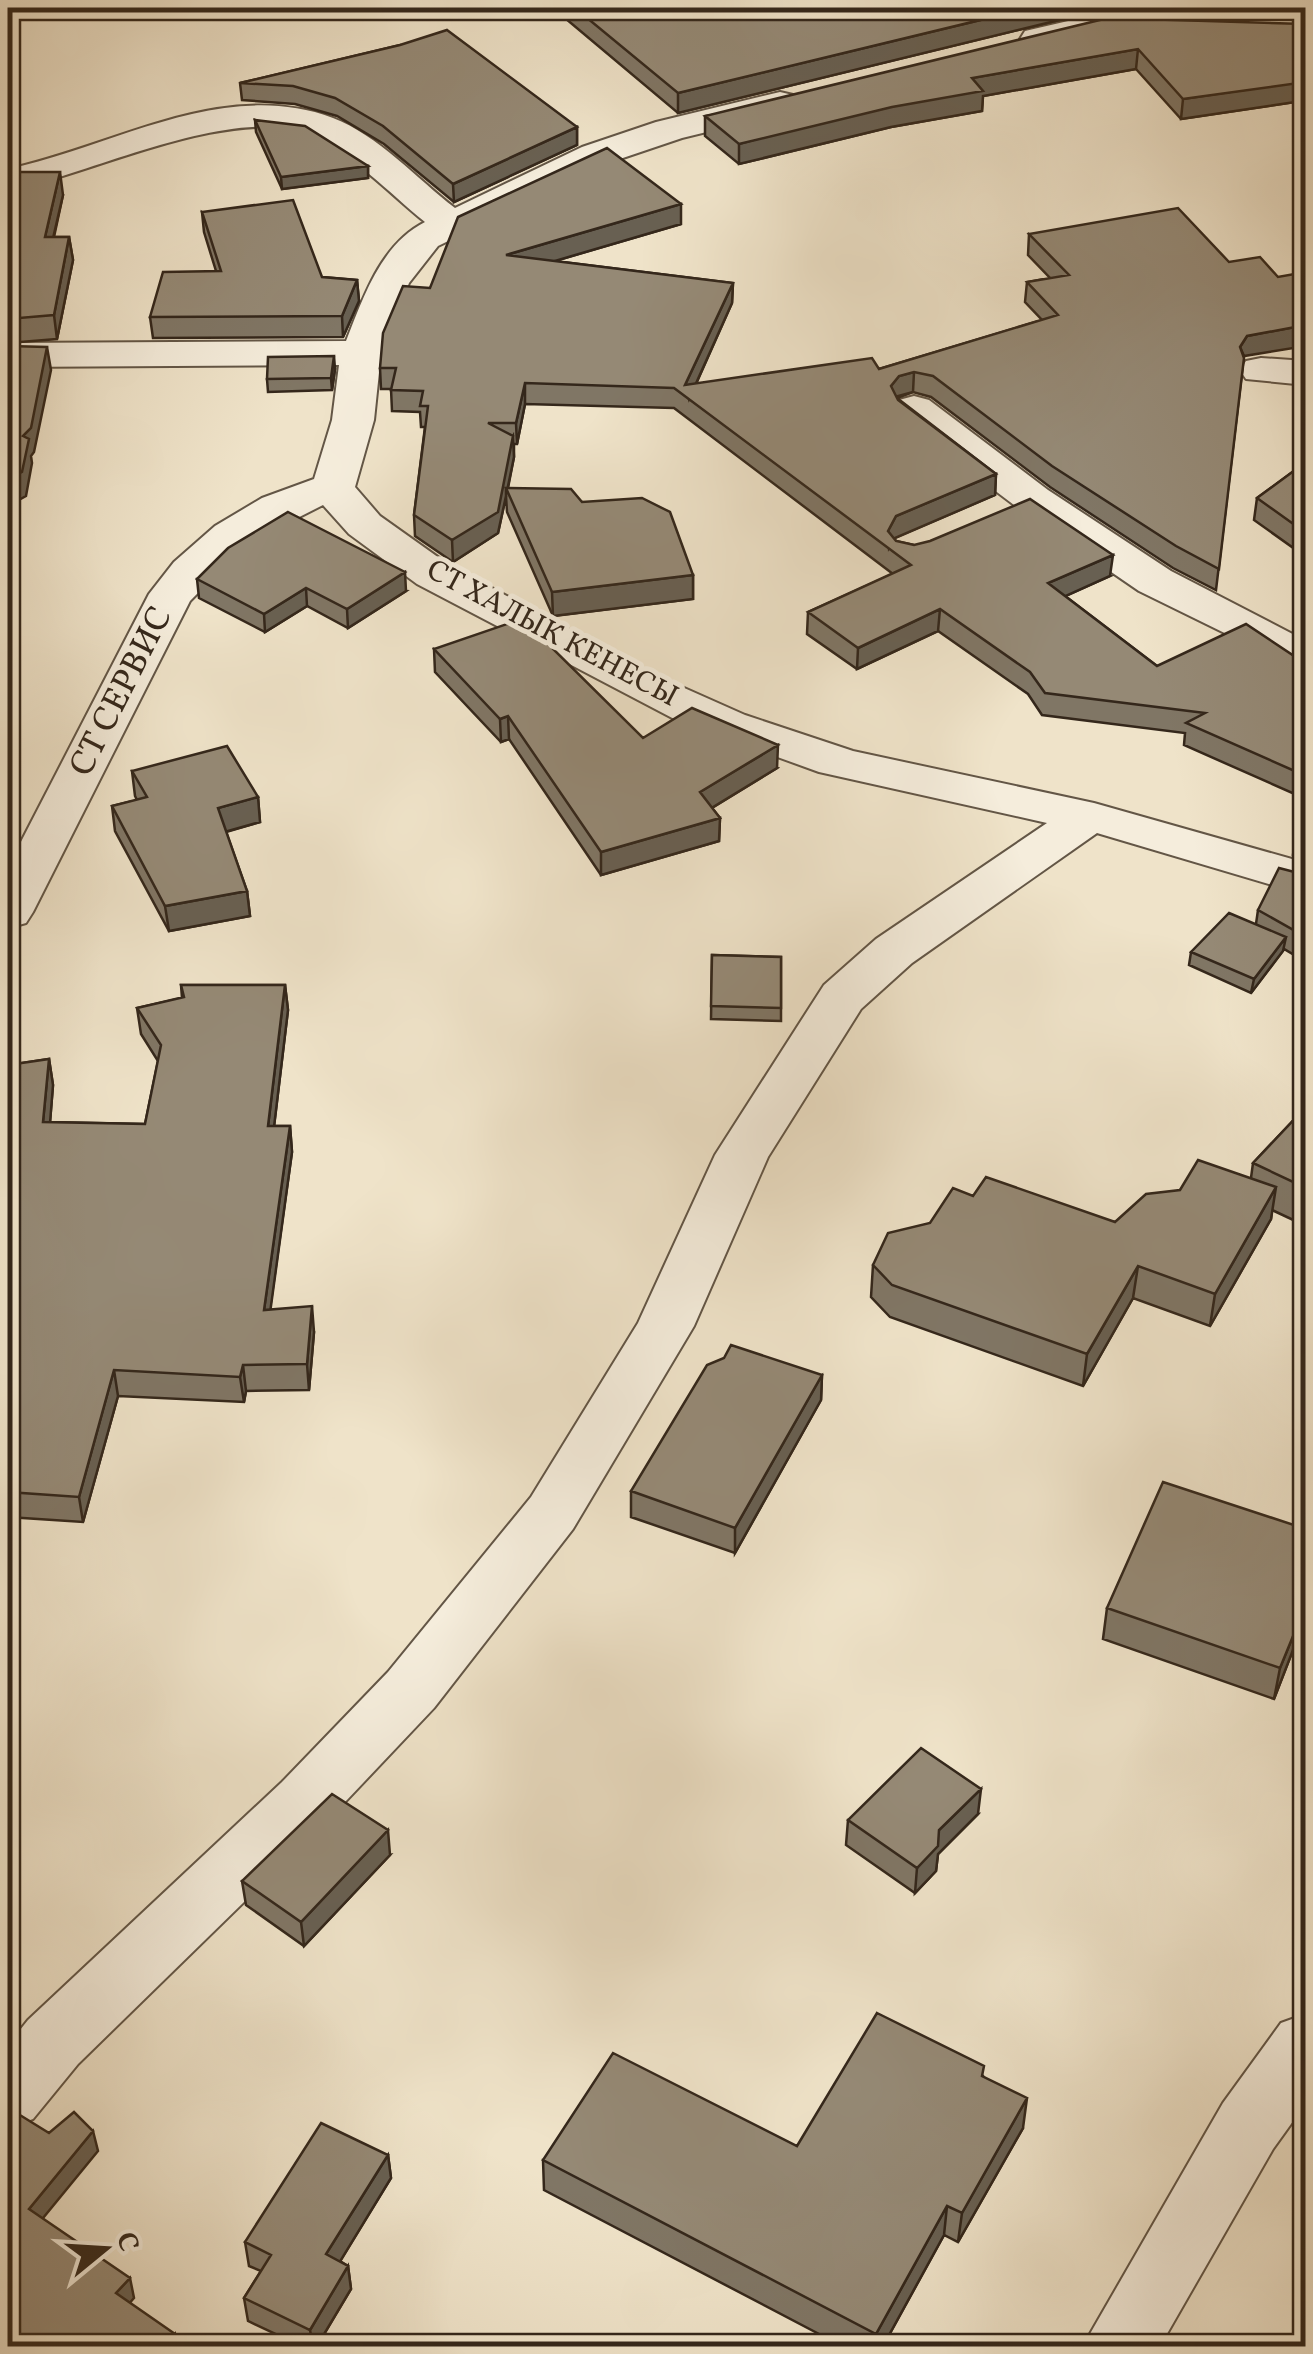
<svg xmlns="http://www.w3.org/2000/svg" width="1313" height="2354" font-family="Vollkorn,serif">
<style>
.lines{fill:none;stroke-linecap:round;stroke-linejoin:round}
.minor-casing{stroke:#635646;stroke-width:4}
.minor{fill:#f5eddc;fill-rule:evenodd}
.wall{fill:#807665;stroke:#34271b;stroke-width:2.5}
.shaded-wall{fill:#686052;stroke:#34271b;stroke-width:2.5}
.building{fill:#958975;stroke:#34271b;stroke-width:2.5}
.labels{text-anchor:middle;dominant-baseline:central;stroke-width:10;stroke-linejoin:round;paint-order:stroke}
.far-street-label{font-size:30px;fill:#34271b;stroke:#f5eddc}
.street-label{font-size:35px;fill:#34271b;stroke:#f5eddc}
</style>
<rect width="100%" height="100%" fill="#efe3c9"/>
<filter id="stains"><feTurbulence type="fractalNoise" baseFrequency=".002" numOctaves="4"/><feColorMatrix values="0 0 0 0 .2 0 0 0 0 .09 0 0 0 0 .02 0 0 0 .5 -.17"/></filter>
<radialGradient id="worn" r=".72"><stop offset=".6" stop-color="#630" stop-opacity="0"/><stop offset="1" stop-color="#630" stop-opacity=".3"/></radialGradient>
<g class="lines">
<defs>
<path id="minor" d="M1101,8H1137L1118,30L1038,50L1025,47L1020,39L1025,31L1094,15Z
M780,92L793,95L798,103L793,111L682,138L608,163L438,246L409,283L381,353L374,420L355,487L380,516L449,565L646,671L745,715L853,751L1094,803L1306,863V895L1097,833L912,963L861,1009L768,1157L694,1326L573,1529L434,1708L328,1820L78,2064L33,2119L8,2128V2045L28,2020L282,1782L388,1672L531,1497L638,1323L715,1155L824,985L876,939L1047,823L819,772L678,721L417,584L349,534L323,505L246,544L190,601L33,912L26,923L8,928V867L149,594L174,562L215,526L262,498L314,479L332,420L339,365L8,367V343L346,341C363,298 381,244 425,222C389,193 351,152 308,134C233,104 88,175 8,191V169C113,147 223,77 333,118C378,135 417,179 455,208L582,147L656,122Z
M1261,358L1306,361V385L1246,379L1240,370L1246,361Z
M914,396L929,400L1048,490L1171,571L1306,641V673L1139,591L1018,508L899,418L893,409L899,400Z
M1306,2014V2103L1273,2149L1160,2346H1083L1223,2103L1281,2023Z"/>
</defs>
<!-- minor casing -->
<use href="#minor" class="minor-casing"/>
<!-- minor -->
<use href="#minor" class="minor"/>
</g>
<!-- wall -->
<path class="wall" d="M553,8H1097L1092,12L678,113Z
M1168,8H1306V14Z
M1306,24V105L1302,101L1181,119L1136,69L983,96L982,111L891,127L739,164L705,136V116Z
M400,45L577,127V145L454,202L384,144L337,116L295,104L242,100L240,83Z
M255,120L368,166V178L282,189L256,132Z
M8,172L63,195L54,237H69L73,260L57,339L8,343Z
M202,212L322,277L357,280L359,301L343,337L153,338L150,317L216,271L204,232Z
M681,224L555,261L733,283L732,303L696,384L879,369L1042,320L1025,302L1027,282L1050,278L1028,255L1029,234L1244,356L1216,590L1173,568L1050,487L931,397L913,392L897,398L996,474L995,495L894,538L896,541L914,545L1110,576L1065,596L1157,666L1306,664V799L1184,745L1185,733L1042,715L1028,694L938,631L857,669L807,634L808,612L893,574L674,408L525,404L517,444H514V457L508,488L582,502L693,575V599L553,616L507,512L506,496L498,533L453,562L415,536L414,515L425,427H421L420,412L392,411L391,389H381L380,368L430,288Z
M335,369L332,390L268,392L267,379Z
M1306,462V557L1254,520L1257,498Z
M197,579L406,591L348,628L307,606L265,632L199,598Z
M434,649L643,738L777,768L712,808L720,818L719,841L601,875L509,739L501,742L435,672Z
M132,771L258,797L260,822L226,832L247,891L250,916L169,931L115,831L112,806L137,800L135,796Z
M1306,815V860L1293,855L1296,833Z
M1306,875V962L1284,949L1251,993L1189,965L1191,952L1256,924L1258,910Z
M712,955L781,957V1021L711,1019Z
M181,985H285L288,1010L274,1126H290L292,1152L270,1309L314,1332L309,1390L246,1391L244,1402L118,1396L83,1522L8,1517V1065L49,1059L53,1085L50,1122L145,1124L158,1061L141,1034L137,1008L182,998Z
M1306,1107V1226L1272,1210L1271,1219L1210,1326L1133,1298L1083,1386L890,1317L871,1297L873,1265L930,1223L973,1196L1115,1222L1180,1190L1251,1178L1253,1163Z
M822,1375L821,1400L735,1553L631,1517V1491Z
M1306,1529V1656L1293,1650L1274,1699L1103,1639L1107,1608Z
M978,1814L938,1854L936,1871L915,1893L846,1845L848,1820Z
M390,1855L304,1946L246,1905L242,1881Z
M983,2076L1023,2128L958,2242L944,2235L883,2346H842L544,2190L543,2160L797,2146Z
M388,2155L391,2178L340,2261L348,2266L351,2289L317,2346H301L248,2321L244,2298L261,2271L249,2266L245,2242Z"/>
<!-- shaded-wall -->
<path class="shaded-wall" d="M1030,8H1097L1092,12L678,113V93Z
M1138,49L1136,69L983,96L982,111L891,127L739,164V144L972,78Z
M1304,81L1302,101L1181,119L1183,99Z
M577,127V145L454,202L453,184Z
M368,166V178L282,189L281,177Z
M60,172L63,195L48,260L45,237Z
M681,204V224L507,275L506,255Z
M69,237L73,260L57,339L54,315Z
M357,280L359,301L343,337L342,316Z
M733,283L732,303L689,399L685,385Z
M1306,325V346L1244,356L1240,347L1247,336Z
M47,347L51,370L34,452L31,456L32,463L26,496L8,506V479L23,436Z
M334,356L335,369L332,390L331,378Z
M914,372L913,392L898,396L890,407L891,386L899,376Z
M525,383V404L517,444L516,423Z
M513,436L514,457L507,491L506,488V496L498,533L453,562L452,540Z
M996,474L995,495L895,538L889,548L888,531L896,516Z
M1113,555L1110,576L1046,605L1048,583Z
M405,572L406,591L348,628L347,609Z
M693,575V599L553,616L552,592Z
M306,588L307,606L265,632L264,614Z
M940,609L938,631L857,669L858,648Z
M508,716L509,739L501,742L500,719Z
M778,745L777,768L700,815V792Z
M258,797L260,822L221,833L218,808Z
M720,818L719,841L601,875V852Z
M247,891L250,916L169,931L165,906Z
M1286,937L1283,951L1251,993L1254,979Z
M285,985L288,1010L271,1152L268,1126Z
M49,1059L53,1085L48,1148L43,1122Z
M290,1126L292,1152L267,1335L264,1310Z
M1276,1187L1271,1219L1210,1326L1215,1294Z
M1138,1266L1133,1298L1083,1386L1087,1354Z
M312,1306L314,1332L309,1390L307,1364Z
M243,1365L246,1391L244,1402L240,1377Z
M114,1370L118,1396L83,1522L79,1497Z
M822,1375L821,1400L735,1553V1528Z
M1300,1619L1293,1650L1274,1699L1280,1668Z
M981,1789L978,1814L938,1854L936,1871L915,1893L917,1868L939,1830Z
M388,1830L390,1855L304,1946L301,1922Z
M1027,2098L1023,2128L958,2242L962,2213Z
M93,2131L98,2151L34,2229L29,2209Z
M388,2155L391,2178L330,2278L326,2254Z
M947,2206L944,2235L883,2346H875L876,2334Z
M348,2266L351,2289L317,2346H313L310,2330Z
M130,2278L134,2298L121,2313L116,2293Z
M175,2334L177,2346H165Z"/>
<!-- building -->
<path class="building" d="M575,8H1030L678,93Z
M1108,18L1306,24V82L1183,99L1138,49L972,78L983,91L892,107L739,144L705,116Z
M447,30L577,127L453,184L383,126L335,98L293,86L240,83L400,45Z
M255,120L305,126L368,166L281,177Z
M607,148L681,204L506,255L733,283L685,385L872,358L879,369L1058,315L1027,282L1069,275L1029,234L1178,208L1229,262L1260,257L1278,277L1306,272V325L1247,336L1240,347L1244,358L1219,569L1176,546L1052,466L933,376L914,372L899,376L891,386L898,400L996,474L896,516L888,531L896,541L914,545L930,541L1030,499L1113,555L1048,583L1157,666L1246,624L1306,664V776L1186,723L1205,713L1045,693L1030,672L940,609L858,648L808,612L911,565L674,388L525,383L516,423H488L513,436L498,512L452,540L414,515L428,406H420L423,391L391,390L396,368H380L383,333L403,286L430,288L458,217Z
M8,172H60L45,237H69L54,315L8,319Z
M293,200L322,277L357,280L342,316L150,317L163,272L221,271L202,212Z
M8,346L47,347L31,428L23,436L29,439L22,472L8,479Z
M334,356L331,378L267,379L268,357Z
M1306,462V533L1257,498Z
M506,488L571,489L582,502L642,498L670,512L693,575L552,592Z
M288,512L405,572L347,609L306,588L264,614L197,579L228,548Z
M516,621L533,629L643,738L692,708L778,745L700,792L720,818L601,852L508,716L500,719L434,649Z
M227,746L258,797L218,808L247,891L165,906L112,806L147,797L132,771Z
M1306,815V836L1296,833Z
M1279,868L1306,875V937L1258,910Z
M1229,913L1286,937L1254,979L1191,952Z
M712,955L781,957V1008L711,1006Z
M181,985H285L268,1126H290L264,1310L312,1306L307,1364L243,1365L240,1377L114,1370L79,1497L8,1492V1065L49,1059L43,1122L145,1124L161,1045L137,1008L184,997Z
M1306,1107V1188L1253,1163Z
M1198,1160L1276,1187L1215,1294L1138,1266L1087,1354L892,1285L873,1265L888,1233L930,1223L953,1188L973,1196L986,1177L1115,1222L1146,1194L1180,1190Z
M731,1345L822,1375L735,1528L631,1491L707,1365L724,1358Z
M1163,1482L1306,1529V1622L1300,1619L1280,1668L1107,1608Z
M921,1748L981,1789L939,1830L938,1846L917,1868L848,1820Z
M332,1794L388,1830L301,1922L242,1881Z
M877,2013L984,2066L982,2076L1027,2098L962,2213L947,2206L876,2334L543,2160L613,2053L797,2146Z
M15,2112L49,2133L74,2112L93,2131L29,2209L130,2278L116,2293L175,2334L165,2346H8V2121Z
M321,2123L388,2155L326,2254L348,2266L310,2330L244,2298L271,2255L245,2242Z"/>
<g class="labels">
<!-- far-street labels -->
<g class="far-street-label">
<text transform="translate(552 634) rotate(28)">СТ ХАЛЫК КЕНЕСЫ</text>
</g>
<!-- street labels -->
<g class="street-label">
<text transform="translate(122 692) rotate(-63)">СТ СЕРВИС</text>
</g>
</g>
<!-- margin -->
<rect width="1313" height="2354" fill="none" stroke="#efe3c9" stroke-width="40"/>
<rect x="10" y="10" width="1293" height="2334" fill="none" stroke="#34271b" stroke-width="5"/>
<rect x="20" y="20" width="1273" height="2314" fill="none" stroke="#34271b" stroke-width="2.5"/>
<!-- north arrow -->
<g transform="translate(105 2249) rotate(72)" stroke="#f5eddc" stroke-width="8" paint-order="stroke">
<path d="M0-8L18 38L0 25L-18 38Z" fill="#34271b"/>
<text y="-15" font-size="28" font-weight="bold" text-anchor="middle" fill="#34271b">С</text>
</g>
<rect width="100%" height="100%" filter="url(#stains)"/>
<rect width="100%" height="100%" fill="url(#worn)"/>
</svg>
